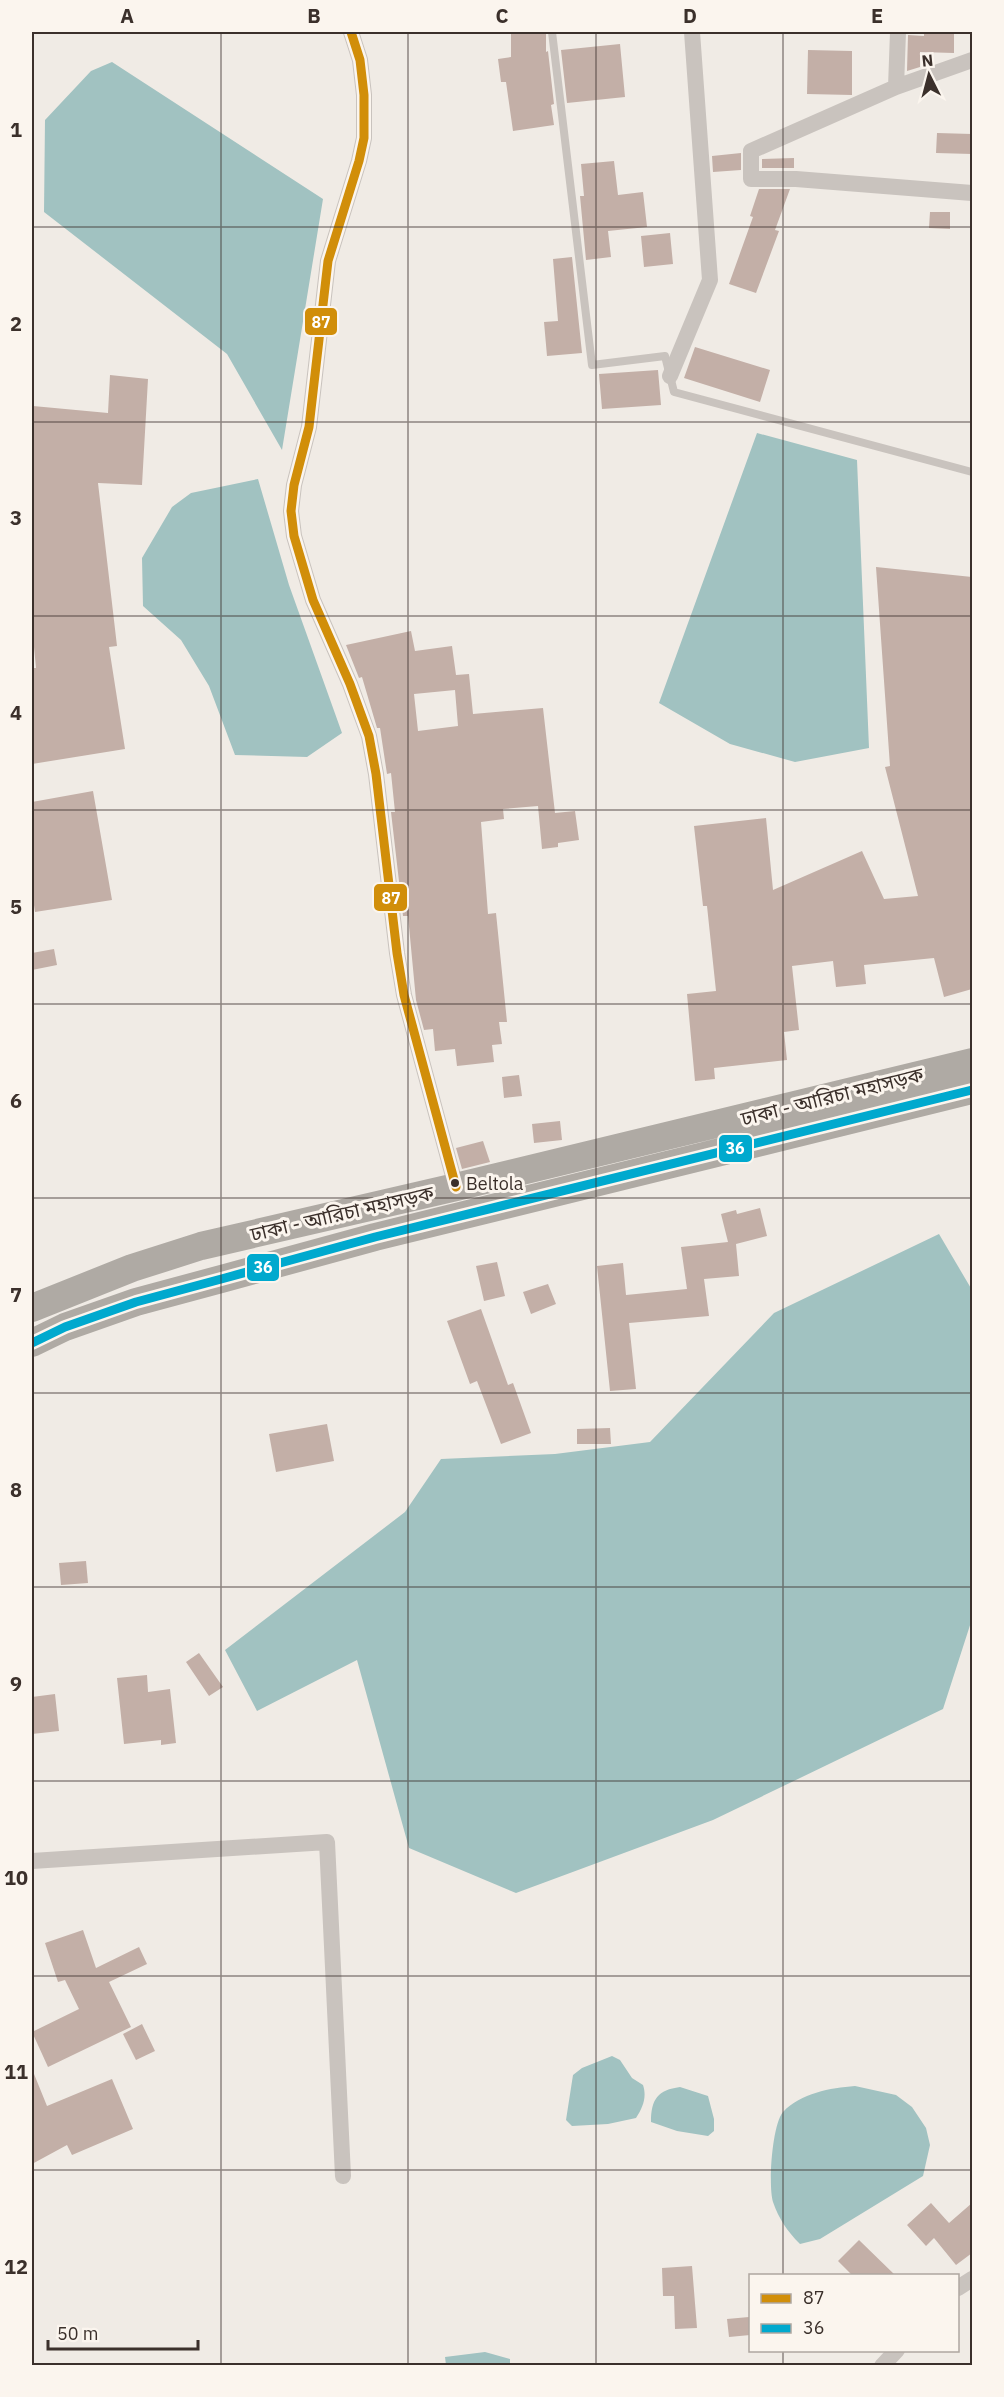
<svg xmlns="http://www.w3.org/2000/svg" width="1004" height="2397" font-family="'IBM Plex Sans','Noto Sans Bengali',sans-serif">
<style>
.water{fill:#a1c2c1}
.building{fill:#c3afa7;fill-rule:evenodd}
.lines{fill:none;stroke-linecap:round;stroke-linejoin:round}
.lane{stroke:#c9c3be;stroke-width:8}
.street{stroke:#c9c3be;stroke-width:16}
.highway{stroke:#afaaa4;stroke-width:28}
.bus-1-casing{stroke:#fbf5ee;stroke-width:14}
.bus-2-casing{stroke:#fbf5ee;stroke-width:14}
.bus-1{stroke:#d18e09;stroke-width:9}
.bus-2{stroke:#00a9ce;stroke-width:9}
.grid{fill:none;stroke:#3b302b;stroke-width:1.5;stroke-opacity:0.55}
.bus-dot{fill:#3b302b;stroke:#fbf5ee;stroke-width:2}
.labels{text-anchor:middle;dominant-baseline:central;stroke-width:6;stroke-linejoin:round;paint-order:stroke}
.bus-label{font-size:18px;fill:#3b302b;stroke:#fbf5ee;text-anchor:start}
.street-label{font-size:20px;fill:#3b302b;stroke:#fbf5ee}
.line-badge{stroke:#fbf5ee;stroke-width:2}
.badge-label{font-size:16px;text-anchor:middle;font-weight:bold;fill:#fff}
.neatline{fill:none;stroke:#3b302b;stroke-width:2}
.grid-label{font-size:20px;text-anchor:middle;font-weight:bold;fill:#3b302b}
</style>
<rect width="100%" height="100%" fill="#f0ebe5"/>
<!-- water -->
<path class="water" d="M112,62L323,199L282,450L227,354L44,212L45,120L91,71Z
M757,433L857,460L869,748L795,762L730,744L659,703Z
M258,479L289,585L342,733L307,757L235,755L209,686L181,640L143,606L142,558L172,507L191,493Z
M939,1234L972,1290V1619L943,1709L713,1820L516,1893L409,1848L357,1660L257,1711L225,1650L405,1512L441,1459L555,1454L650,1442L774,1313Z
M612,2056L620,2060L632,2078L643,2085C647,2097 643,2107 636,2118L608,2124L572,2126L566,2120L573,2075L582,2068Z
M855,2086L896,2095L912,2107L926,2128L930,2145L923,2176L820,2239L800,2244C787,2231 779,2219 773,2202C768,2186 772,2125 783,2112C801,2093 830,2088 855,2086Z
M680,2087L708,2096L714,2119V2131L708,2136L677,2131L651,2122C651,2099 658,2090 680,2087Z
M485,2352L510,2359V2365H446L445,2357Z"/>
<!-- building -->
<path class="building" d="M511,32H546V52L548,51L554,104L551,105L554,125L513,131L506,82H501L498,59L511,57Z
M924,32H954V53L920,52V67L907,71L908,35L924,36Z
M620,44L625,97L567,103L561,50Z
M808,50L852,51V95L807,94Z
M937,133L972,134V154L936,153Z
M741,153V170L713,172L712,156Z
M794,158V168H762V159Z
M614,161L618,195L643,192L647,227L608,231L611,257L586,260L580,196H584L581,164Z
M759,189H790L775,230L779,231L756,293L729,284L753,217L750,216Z
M930,212H950V229L929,228Z
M670,233L673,264L644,267L641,236Z
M572,257L582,353L547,356L544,322L558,321L553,259Z
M695,347L770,370L760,402L684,378Z
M658,370L661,405L602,409L599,374Z
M110,375L148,379L142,485L98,483L117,646L109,647L125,749L32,764V668H36L32,626V418L33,406L108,413Z
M876,567L972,577V989L944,997L934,958L864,965L866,984L836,987L833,961L792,966L799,1030L784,1032L787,1060L714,1068L715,1079L695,1081L687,994L716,991L707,906H703L694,826L766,818L773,890L862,851L884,899L918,896L885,767L890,766Z
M411,631L415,651L452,646L456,675L469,674L473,714L543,708L555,813L575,811L579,840L558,843V847L542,849L538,806L503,809L504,819L481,822L488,914L496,913L507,1022H499L502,1044L492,1045L494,1062L457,1066L455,1049L435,1051L433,1029L424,1030L416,1000L408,916H403L391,812H395L391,773L387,774L380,728H377L362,677L359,678L346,645ZM455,690L458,726L418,731L414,694Z
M93,791L112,900L35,912L32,891V802Z
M54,949L57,965L32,970V953Z
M519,1075L522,1096L504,1098L502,1077Z
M560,1121L562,1140L534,1143L532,1124Z
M483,1141L490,1162L462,1169L456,1148Z
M760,1208L767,1236L736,1244L739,1276L704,1279L709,1316L629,1323L636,1389L610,1391L597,1266L623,1263L626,1295L687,1289L681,1247L728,1242L721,1214L736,1210L737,1214Z
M497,1262L505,1296L484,1301L476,1266Z
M548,1284L556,1304L531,1314L523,1292Z
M481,1309L508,1385L513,1383L531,1433L501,1444L477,1381L470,1384L447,1321Z
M327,1424L334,1461L276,1472L269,1434Z
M610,1428L611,1444H577V1429Z
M86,1561L88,1583L61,1585L59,1563Z
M199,1653L223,1687L209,1696L186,1662Z
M147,1675L148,1692L170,1689L176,1743L161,1745V1740L124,1744L117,1678Z
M55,1694L59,1731L32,1734V1697Z
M83,1930L96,1968L139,1947L147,1964L109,1982L131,2027L48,2067L32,2032L79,2009L65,1980L58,1982L45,1943Z
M142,2024L155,2051L136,2060L123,2034Z
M32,2069L47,2106L112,2079L133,2129L72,2155L67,2145L32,2164Z
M931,2203L949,2223L972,2203V2253L956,2265L934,2238L926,2246L907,2225Z
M859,2240L896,2276H853L838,2261Z
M692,2266L697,2328L675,2329L674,2296H663L662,2268Z
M749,2317L750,2335L729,2337L727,2319Z"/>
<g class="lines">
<!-- lane -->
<path class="lane" d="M552,32L592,365L665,356L674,392L972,472"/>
<!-- street -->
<path class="street" d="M351,32L360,60L364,95V138L359,161L328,261L309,427L294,485L291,511L294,536L313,600L350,684L369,736L376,774L397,953L404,995L456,1187
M972,60L896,87L751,151V179H796L972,193
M896,87L898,32
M670,376L710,280L692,32
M32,1861L327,1842L343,2176
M958,2288L972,2279
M882,2366L897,2350"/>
<!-- highway -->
<path class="highway" d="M32,1308L132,1268L201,1246L456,1187L972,1062
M32,1343L65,1327L136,1302L225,1278L375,1237L972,1090"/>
<defs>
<path id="bus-1" d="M351,32L360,60L364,95V138L359,161L328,261L309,427L294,485L291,511L294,536L313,600L350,684L369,736L376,774L397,953L404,995L456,1187"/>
<path id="bus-2" d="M32,1343L65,1327L136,1302L225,1278L375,1237L972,1090"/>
</defs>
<!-- bus-1 casing -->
<use href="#bus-1" class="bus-1-casing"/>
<!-- bus-2 casing -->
<use href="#bus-2" class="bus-2-casing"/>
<!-- bus-1 -->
<use href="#bus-1" class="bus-1"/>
<!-- bus-2 -->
<use href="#bus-2" class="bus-2"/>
</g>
<!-- grid -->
<path class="grid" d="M221,32V2366M408,32V2366M596,32V2366M783,32V2276M32,227H972M32,422H972M32,616H972M32,810H972M32,1004H972M32,1198H972M32,1393H972M32,1587H972M32,1781H972M32,1976H972M32,2170H972M783,2350V2366"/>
<!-- markers -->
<circle class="bus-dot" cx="455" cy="1183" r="5"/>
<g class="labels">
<!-- bus labels -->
<g class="bus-label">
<text x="466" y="1183">Beltola</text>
</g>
<!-- street labels -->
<g class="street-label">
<text transform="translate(832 1096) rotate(-14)">ঢাকা - আরিচা মহাসড়ক</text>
<text transform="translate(342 1213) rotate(-13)">ঢাকা - আরিচা মহাসড়ক</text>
</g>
</g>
<g class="line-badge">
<rect x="304" y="307" width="34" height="29" rx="6" fill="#d18e09"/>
<rect x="373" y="883" width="35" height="29" rx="6" fill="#d18e09"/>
<rect x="718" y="1134" width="35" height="29" rx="6" fill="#00a9ce"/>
<rect x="246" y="1253" width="34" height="29" rx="6" fill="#00a9ce"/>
</g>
<g class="badge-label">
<text x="321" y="328">87</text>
<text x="391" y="904">87</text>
<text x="735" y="1154">36</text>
<text x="263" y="1273">36</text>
</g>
<!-- border -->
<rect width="1004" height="2397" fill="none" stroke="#fbf5ee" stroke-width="66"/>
<!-- legend -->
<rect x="749" y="2274" width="210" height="78" fill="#fbf5ee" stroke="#aea6a0" stroke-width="1.5"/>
<rect x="761" y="2294" width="30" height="9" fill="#d18e09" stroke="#aea6a0" stroke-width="1.5"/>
<text x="803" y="2304" font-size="18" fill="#3b302b">87</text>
<rect x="761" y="2324" width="30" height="9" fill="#00a9ce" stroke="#aea6a0" stroke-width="1.5"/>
<text x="803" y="2334" font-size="18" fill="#3b302b">36</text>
<!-- north arrow -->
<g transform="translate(929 75) rotate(354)" stroke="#fbf5ee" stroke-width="4.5" paint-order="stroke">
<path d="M0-4.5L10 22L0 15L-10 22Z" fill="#3b302b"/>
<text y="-9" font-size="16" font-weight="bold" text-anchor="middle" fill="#3b302b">N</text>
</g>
<!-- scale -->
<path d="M48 2340v9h150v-9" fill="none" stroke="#3b302b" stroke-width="3"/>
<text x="57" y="2340" font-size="18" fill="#3b302b" stroke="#fbf5ee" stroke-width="4.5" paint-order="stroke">50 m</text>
<rect x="33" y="33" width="938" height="2331" class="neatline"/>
<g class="grid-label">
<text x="127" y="23">A</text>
<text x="314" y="23">B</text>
<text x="502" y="23">C</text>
<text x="690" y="23">D</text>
<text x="877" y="23">E</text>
<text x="16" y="137">1</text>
<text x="16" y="331">2</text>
<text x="16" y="525">3</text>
<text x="16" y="720">4</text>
<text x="16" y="914">5</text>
<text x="16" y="1108">6</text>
<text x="16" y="1302">7</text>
<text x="16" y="1497">8</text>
<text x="16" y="1691">9</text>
<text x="16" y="1885">10</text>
<text x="16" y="2079">11</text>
<text x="16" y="2274">12</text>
</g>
</svg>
